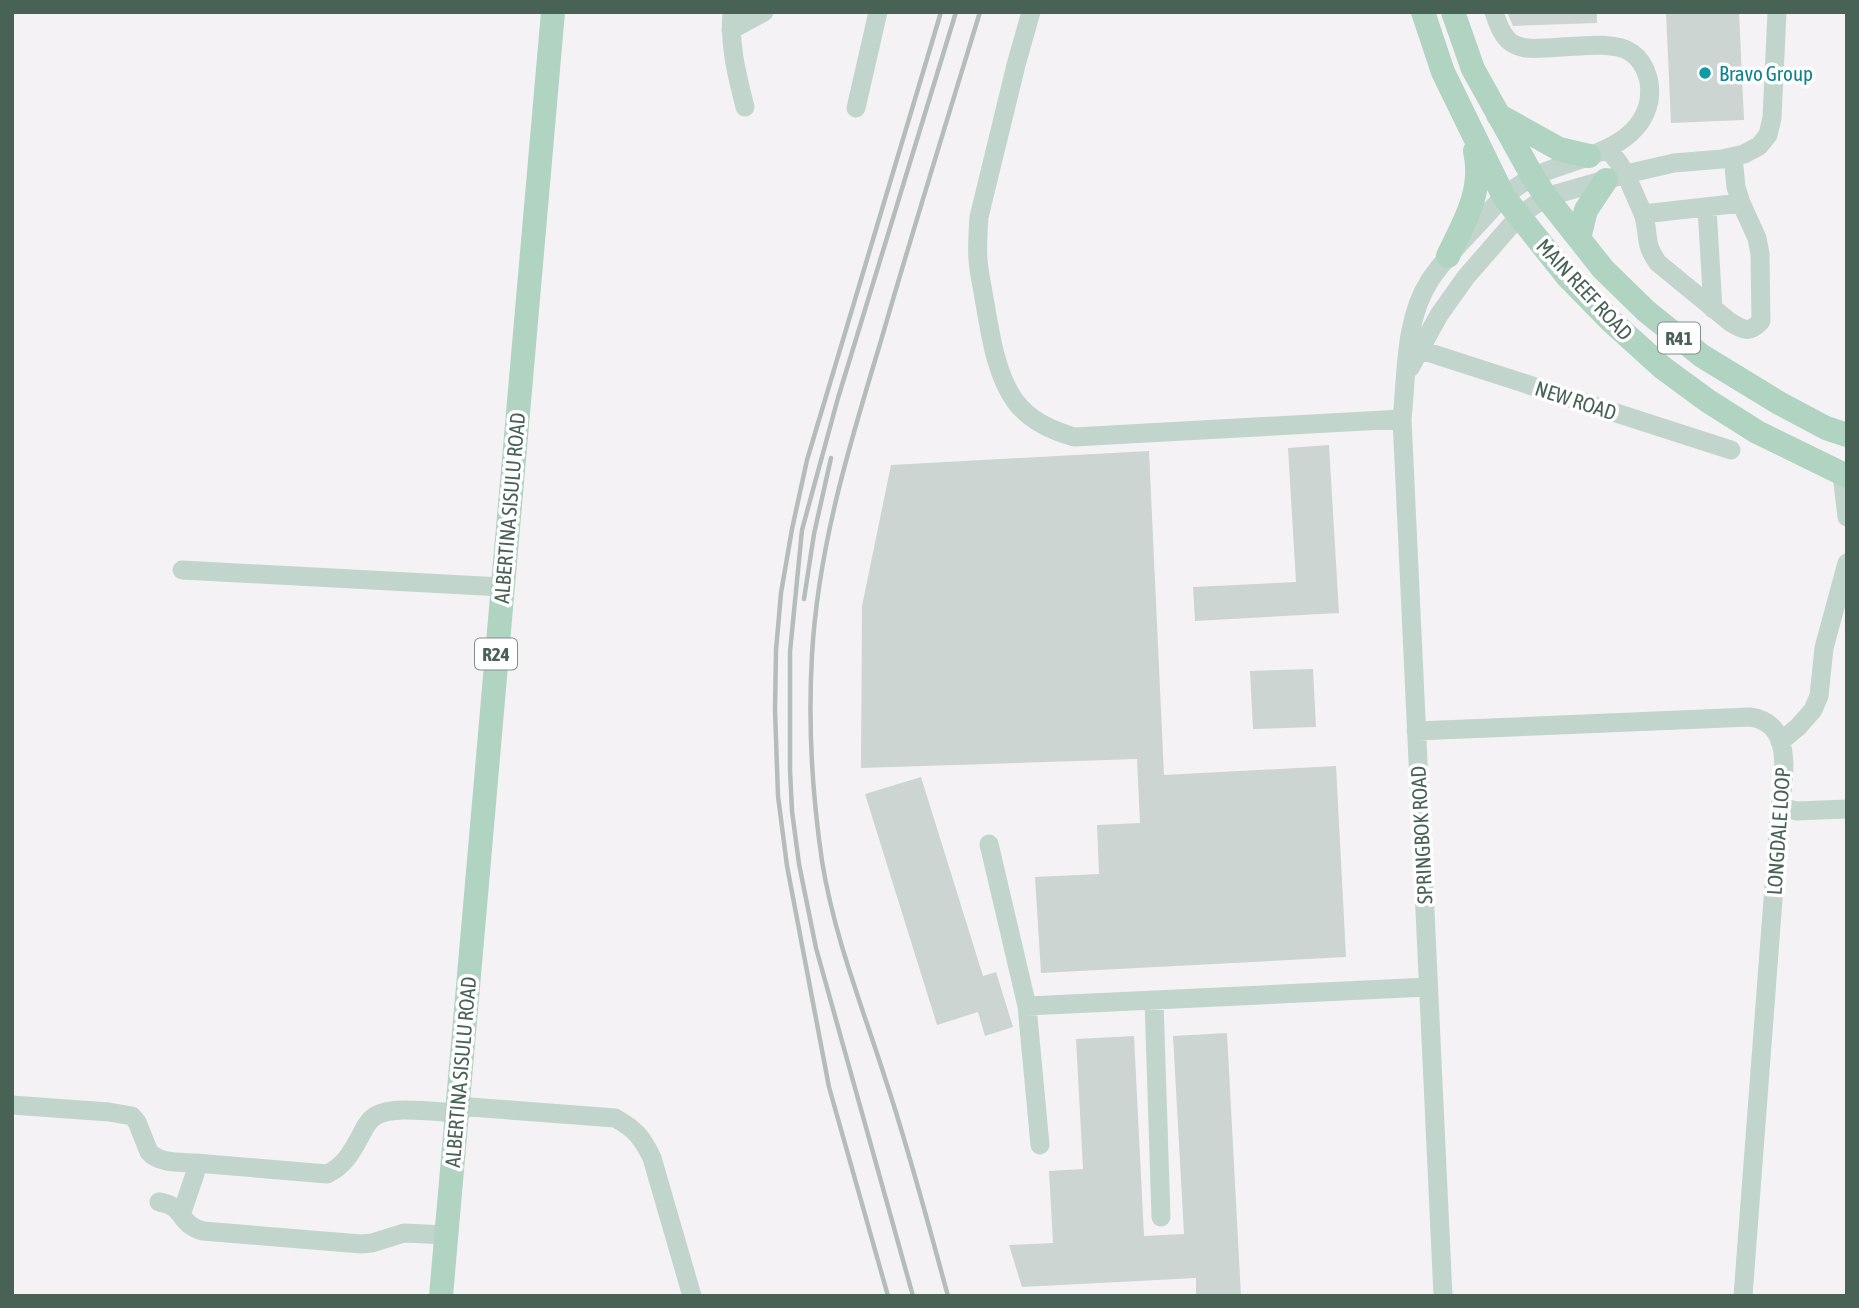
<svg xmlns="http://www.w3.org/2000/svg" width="1859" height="1308" font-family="'Asap Condensed',sans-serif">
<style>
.building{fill:#ccd5d2}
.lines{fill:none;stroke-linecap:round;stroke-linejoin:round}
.path{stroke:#a3d673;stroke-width:2.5;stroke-dasharray:5 3.5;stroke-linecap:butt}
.minor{stroke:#c2d5cc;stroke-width:19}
.major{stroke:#b0d3c2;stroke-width:24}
.rail{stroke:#b4bdba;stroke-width:4.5}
.culture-dot{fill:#0f9aa8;stroke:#fff;stroke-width:2.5}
.labels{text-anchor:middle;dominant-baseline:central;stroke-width:7;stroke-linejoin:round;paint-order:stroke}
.shield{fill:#fff;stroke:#7f9188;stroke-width:2}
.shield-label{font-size:19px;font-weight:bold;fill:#486255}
.culture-label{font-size:21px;fill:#0d838f;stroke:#fff;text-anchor:start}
.street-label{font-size:21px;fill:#486255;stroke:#fff}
</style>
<rect width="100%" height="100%" fill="#f5f2f5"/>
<!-- building -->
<path class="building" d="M1507,12H1597V23L1513,26Z
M1666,12H1739L1744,120L1671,123Z
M1329,445L1339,613L1195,621L1193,587L1296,582L1288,448Z
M1149,451L1164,775L1336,766L1346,957L1041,973L1035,877L1099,874L1097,825L1140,823L1137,759L861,768L862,606L891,465Z
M1313,669L1316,727L1253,729L1250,671Z
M921,777L983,976L996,972L1013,1027L985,1036L978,1012L937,1025L865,794Z
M1227,1033L1241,1296H1196V1278L1022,1287L1009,1245L1053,1243L1049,1171L1083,1169L1076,1039L1134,1036L1144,1236L1184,1234L1173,1036Z"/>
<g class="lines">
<!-- path -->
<path class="path" d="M1847,1016V1038"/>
<!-- minor -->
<path class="minor" d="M732,12C729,45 737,75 745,107
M1031,12L1016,65L979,217C978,231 977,246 978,260C979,273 982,285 984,298C990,331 995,373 1015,401C1030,421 1051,430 1074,437L1402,419
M731,30L764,12
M856,108L878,12
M1606,149C1623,163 1628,180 1637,200C1640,207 1644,214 1645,221C1649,240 1645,245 1658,263L1730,322C1744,330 1749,334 1761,321L1760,254L1757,238L1741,203L1736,187L1733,157
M1707,208L1713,309
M1643,214L1741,203
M1421,350L1731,450
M1410,368L1439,315L1466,277L1519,216L1546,197L1626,174L1674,163L1722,159L1744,154L1759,146L1768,135L1772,118L1777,12
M1842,475L1847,517
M182,570L502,587
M1416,731L1750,717C1794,723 1784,776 1780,807L1743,1296
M1780,742L1798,727L1813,710L1819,696L1824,648L1847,563
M1780,807L1797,811L1847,809
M989,844L1027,1006L1040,1145
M1154,1001L1161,1217
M1027,1006L1428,987
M12,1105L109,1112L132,1116L137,1122L149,1152C160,1164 181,1162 196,1163
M457,1106L615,1118C635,1129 642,1137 652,1158L692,1296
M159,1202C186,1206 177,1224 203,1231L361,1244L372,1243L404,1233L446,1235
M181,1215L195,1174L196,1163L327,1174C345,1166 353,1150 362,1133C365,1127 369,1120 375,1116C392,1105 435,1112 456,1113
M1443,1296L1402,419C1407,374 1404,320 1430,280C1444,259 1461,242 1478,224C1487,215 1495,204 1504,197C1513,189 1525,181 1535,176C1574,158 1639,151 1649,101C1650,93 1650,82 1647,75C1645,67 1639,58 1632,53C1613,39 1567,48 1544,48C1531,49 1518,49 1508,40C1501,33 1497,22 1494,12"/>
<!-- major -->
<path class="major" d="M1423,12L1443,72L1504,197L1567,276L1611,321L1663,368L1708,401L1757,432L1847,476
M1453,12L1473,69L1533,177L1546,197L1603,269L1646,311L1702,356L1779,403L1826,428L1847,435
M1498,115L1559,149L1589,156
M1579,238L1586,210L1606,180
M1448,256C1464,222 1484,191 1475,151
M441,1296L553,12"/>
<!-- rail -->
<path class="rail" d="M804,599L814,534L831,458
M888,1296L829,1087L787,866L778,796L775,710L776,650L781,593L792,529L807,460L941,12
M913,1296L816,948L799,864L792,811L790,770V652L802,530L838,398L956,12
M948,1296C928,1223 909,1150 885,1078C862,1006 834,936 822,861C812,793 808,724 812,655C818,548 849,446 880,344C912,233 946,123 980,12"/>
</g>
<!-- markers -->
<circle class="culture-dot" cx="1705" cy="73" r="7"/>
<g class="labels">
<!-- shield labels -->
<g class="shield">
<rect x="1658" y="322.5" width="42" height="31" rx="5"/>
<rect x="475" y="638.5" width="42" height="31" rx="5"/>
</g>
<g class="shield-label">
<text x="1679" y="338">R41</text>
<text x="496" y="654">R24</text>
</g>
<!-- culture labels -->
<g class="culture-label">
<text x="1719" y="73">Bravo Group</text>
</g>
<!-- street labels -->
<g class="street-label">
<text transform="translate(1585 289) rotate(47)">MAIN REEF ROAD</text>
<text transform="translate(1576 400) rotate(18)">NEW ROAD</text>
<text transform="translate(509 508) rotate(-85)">ALBERTINA SISULU ROAD</text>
<text transform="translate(1778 831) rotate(-86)">LONGDALE LOOP</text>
<text transform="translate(1421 835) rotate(-93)">SPRINGBOK ROAD</text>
<text transform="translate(460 1072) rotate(-85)">ALBERTINA SISULU ROAD</text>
</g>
</g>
<!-- border -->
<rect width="1859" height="1308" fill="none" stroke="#486255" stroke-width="28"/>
</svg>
